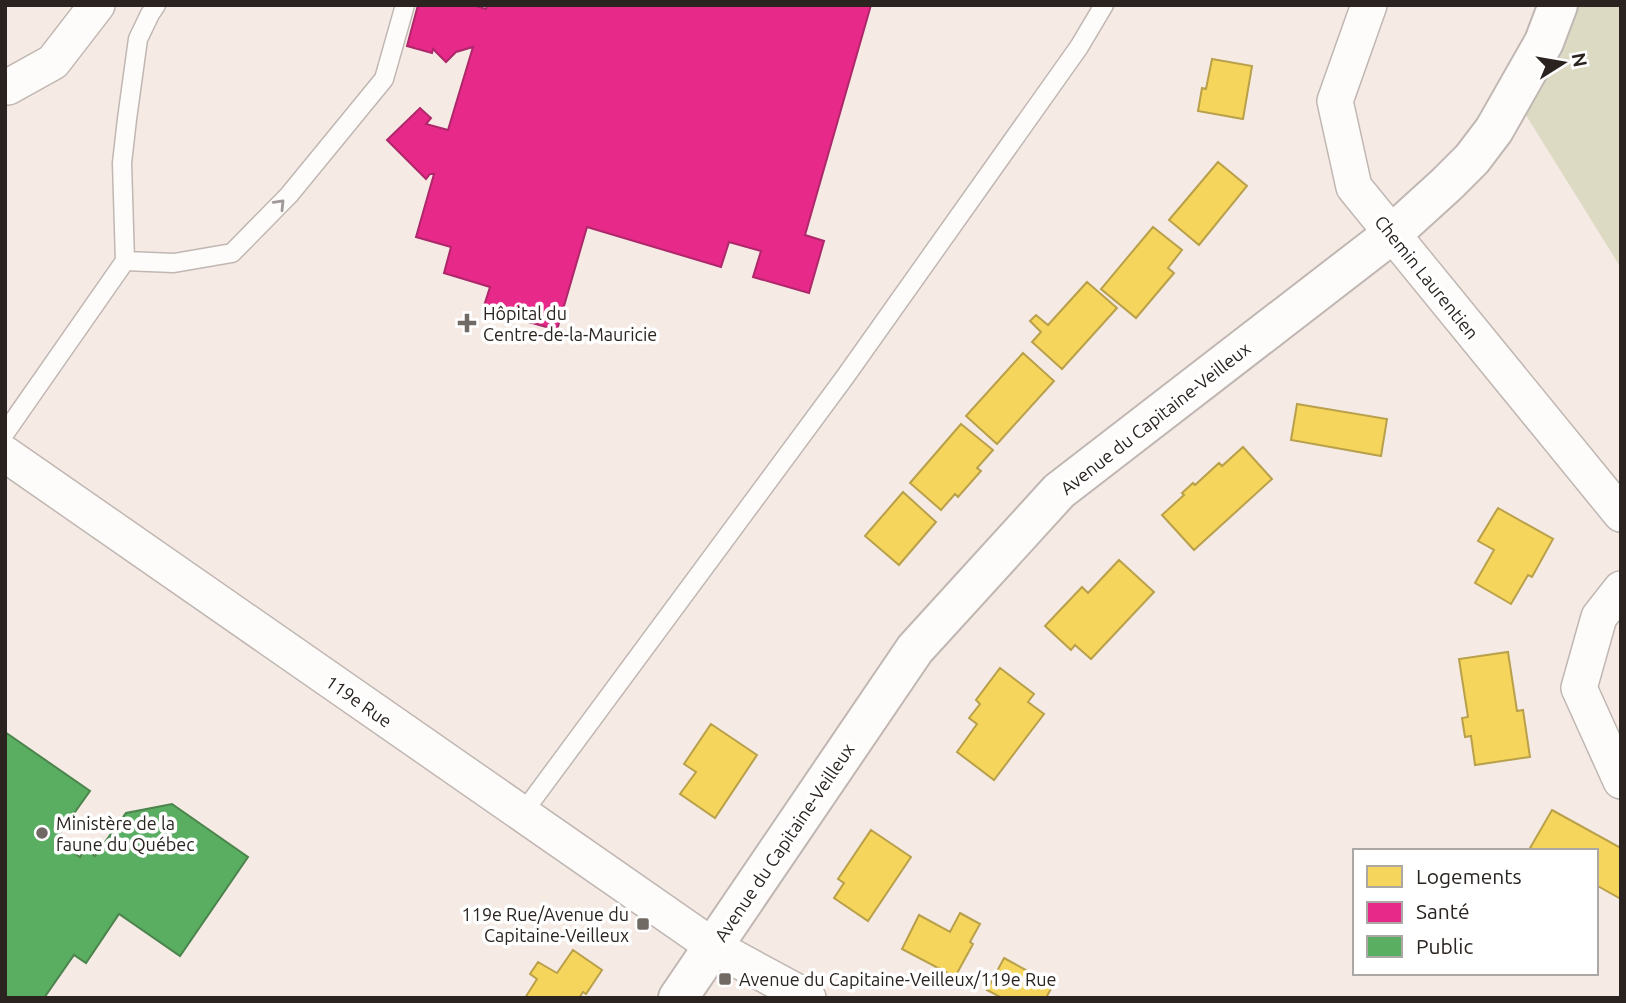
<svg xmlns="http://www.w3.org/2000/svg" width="1626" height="1003" font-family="Ubuntu,sans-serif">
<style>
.green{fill:#dddac4}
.homes{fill:#f6d55c;stroke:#b9a04a;stroke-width:2}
.health{fill:#e7298a;stroke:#ae276a;stroke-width:2}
.public{fill:#5aae61;stroke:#4c844d;stroke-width:2}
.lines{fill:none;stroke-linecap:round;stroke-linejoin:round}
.service-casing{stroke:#c0b7b2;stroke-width:21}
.minor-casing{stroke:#c0b7b2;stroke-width:38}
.tertiary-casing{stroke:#c0b7b2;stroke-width:42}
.service{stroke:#fefcfb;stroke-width:18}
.minor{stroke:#fefcfb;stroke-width:35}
.tertiary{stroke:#fefcfb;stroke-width:38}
.oneway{stroke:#9f9a98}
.poi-dot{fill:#716964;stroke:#fff;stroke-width:2.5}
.labels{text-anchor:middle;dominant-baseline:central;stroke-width:7;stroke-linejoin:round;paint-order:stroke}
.street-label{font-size:18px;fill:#2a231f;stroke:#fff}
.poi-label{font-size:18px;fill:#2a231f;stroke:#fff;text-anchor:start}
</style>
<rect width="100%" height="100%" fill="#f5eae4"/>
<!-- green -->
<path class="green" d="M1558,5H1621V268L1514,96Z"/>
<!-- homes -->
<path class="homes" d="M1212,59L1252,66L1243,119L1198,111L1202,88L1206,89Z
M1218,162L1247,186L1199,245L1169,220Z
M1153,227L1182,250L1168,268L1174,273L1136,318L1101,289Z
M1087,282L1117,308L1062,369L1032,342L1041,332L1030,321L1036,315L1048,325Z
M1023,353L1054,381L997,444L966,416Z
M1297,404L1387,419L1381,456L1291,440Z
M961,424L993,450L977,468L981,471L958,497L955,494L941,510L910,483Z
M1243,447L1272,479L1194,550L1162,515L1184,495L1182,493L1193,483L1195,485L1219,463L1222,466Z
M903,492L936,522L899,565L865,536Z
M1498,508L1553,539L1532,577L1528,575L1511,604L1475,583L1494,550L1478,541Z
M1119,560L1154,592L1091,659L1075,645L1071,650L1045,626L1082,587L1088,593Z
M1508,652L1517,711L1523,710L1530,757L1475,765L1471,736L1465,737L1462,718L1468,717L1459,659Z
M1000,668L1034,694L1028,702L1044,714L994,780L957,752L977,724L969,718L980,704L976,700Z
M711,724L757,755L715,818L680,794L696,772L684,764Z
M1552,810L1621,848V899L1596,885V851H1536L1530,848Z
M871,830L911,857L868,921L834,898L844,883L838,879Z
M960,913L980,924L970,942L973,944L955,977L902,949L919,915L950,932Z
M573,950L602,970L586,994L583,992L579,998H525L537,979L530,974L538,962L557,973Z
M1004,958L1053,985L1046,998H1002L987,990Z"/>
<!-- health -->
<path class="health" d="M418,5H473L486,9L487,5H871L805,235L824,241L809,293L753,277L761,251L729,242L721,267L587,227L557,330L483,309L490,287L444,273L451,247L416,237L434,174H430L426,179L387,140L420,108L431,118L426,124L448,130L473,47L456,52L446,62L433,49L432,53L407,46Z"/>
<!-- public -->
<path class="public" d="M5,732L90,791L55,840L80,857L85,849L95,856L126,813L172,804L248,857L180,956L119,914L86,963L74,955L44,998H5Z"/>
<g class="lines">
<defs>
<path id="service" d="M125,261L174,263L232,253L289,195L384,79L405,5
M5,433L125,261L122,163L127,119L138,39L150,14L156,5
M522,814L845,377L1079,47L1104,5"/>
<path id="minor" d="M1369,5L1335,101L1354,187L1621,514
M5,86L8,87L53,62L97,5
M5,454L714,947L808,998
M1621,589L1599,617L1579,688L1621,781"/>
<path id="tertiary" d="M678,998L915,649L1059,491L1392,234L1447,184L1472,159L1494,130L1544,42L1558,5"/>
</defs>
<!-- service casing -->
<use href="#service" class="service-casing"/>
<!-- minor casing -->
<use href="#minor" class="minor-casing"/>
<!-- tertiary casing -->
<use href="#tertiary" class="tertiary-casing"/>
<!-- service -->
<use href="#service" class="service"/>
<!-- minor -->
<use href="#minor" class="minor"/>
<!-- tertiary -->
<use href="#tertiary" class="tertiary"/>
</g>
<!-- one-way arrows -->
<defs><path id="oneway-chevron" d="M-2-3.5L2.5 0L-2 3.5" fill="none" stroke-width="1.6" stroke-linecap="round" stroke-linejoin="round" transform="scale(1.75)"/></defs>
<use class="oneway" href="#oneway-chevron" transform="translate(280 204) rotate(-46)"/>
<!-- markers -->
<g class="poi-dot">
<path d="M463.5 312.5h7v7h7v7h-7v7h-7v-7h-7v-7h7z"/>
<circle cx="42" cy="833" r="7"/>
<rect x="636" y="917" width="14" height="14" rx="3.5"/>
<rect x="718" y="972" width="14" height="14" rx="3.5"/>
</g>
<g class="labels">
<!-- street labels -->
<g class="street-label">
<text transform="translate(1427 277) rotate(51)">Chemin Laurentien</text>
<text transform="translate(1155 418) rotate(-38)">Avenue du Capitaine-Veilleux</text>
<text transform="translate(359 701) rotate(35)">119e Rue</text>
<text transform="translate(784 842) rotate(-56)">Avenue du Capitaine-Veilleux</text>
</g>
<!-- poi labels -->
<g class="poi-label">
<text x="483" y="313">Hôpital du<tspan x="483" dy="21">Centre-de-la-Mauricie</tspan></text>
<text x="56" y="823">Ministère de la<tspan x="56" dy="21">faune du Québec</tspan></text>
<text x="629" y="914" text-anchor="end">119e Rue/Avenue du<tspan x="629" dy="21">Capitaine-Veilleux</tspan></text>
<text x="739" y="979">Avenue du Capitaine-Veilleux/119e Rue</text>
</g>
</g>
<!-- border -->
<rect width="1626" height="1003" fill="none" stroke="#2a231f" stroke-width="14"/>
<!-- legend -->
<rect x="1353" y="849" width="245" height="126" fill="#ffffff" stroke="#aaa7a5" stroke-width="2"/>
<rect x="1367" y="866" width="35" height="21" fill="#f6d55c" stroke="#aaa7a5" stroke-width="2"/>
<text x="1416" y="884" font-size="21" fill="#2a231f">Logements</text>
<rect x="1367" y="902" width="35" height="21" fill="#e7298a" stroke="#aaa7a5" stroke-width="2"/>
<text x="1416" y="919" font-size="21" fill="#2a231f">Santé</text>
<rect x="1367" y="936" width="35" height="21" fill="#5aae61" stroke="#aaa7a5" stroke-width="2"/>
<text x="1416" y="954" font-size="21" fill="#2a231f">Public</text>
<!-- north arrow -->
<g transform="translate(1563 63) rotate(79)" stroke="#ffffff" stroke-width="5" paint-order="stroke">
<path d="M0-5L12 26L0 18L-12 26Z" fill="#2a231f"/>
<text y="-10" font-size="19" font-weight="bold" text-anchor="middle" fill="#2a231f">N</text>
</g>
</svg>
